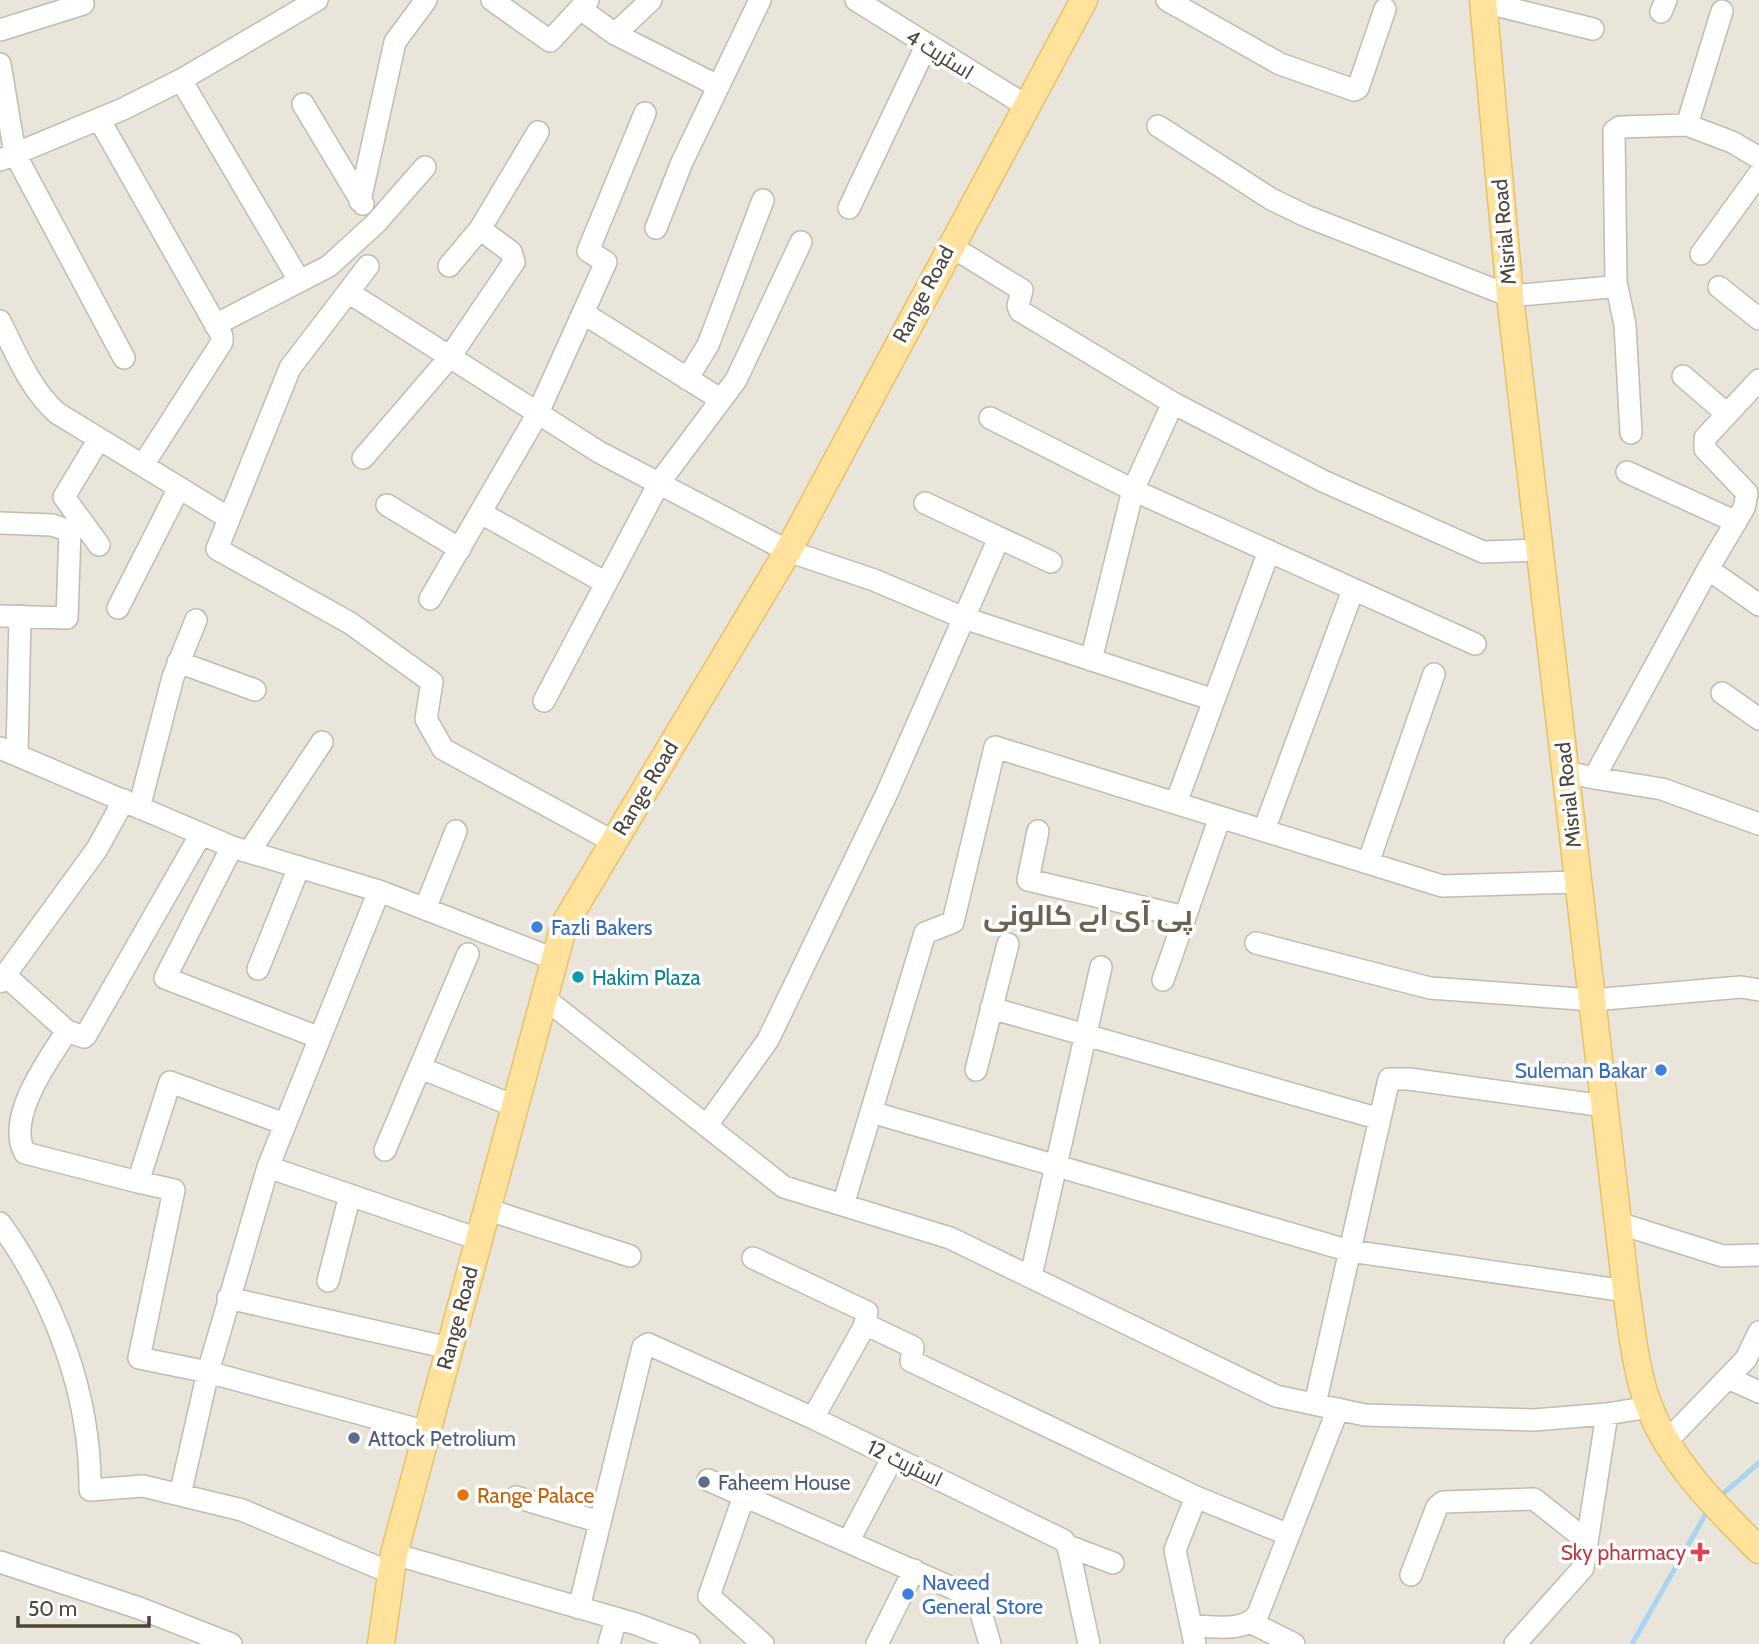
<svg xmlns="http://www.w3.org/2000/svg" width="1759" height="1644" font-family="Cabin,Cairo,sans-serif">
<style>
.residential{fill:#eae5da}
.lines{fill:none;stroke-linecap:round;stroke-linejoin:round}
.stream{stroke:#a9d4f2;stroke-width:5}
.minor-casing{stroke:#c2bbae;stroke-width:24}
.major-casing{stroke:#e6c16a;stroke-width:29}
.minor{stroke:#fff;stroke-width:21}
.major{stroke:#ffe39c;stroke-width:26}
.shop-dot{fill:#3f7fe0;stroke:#fff;stroke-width:2.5}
.culture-dot{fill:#0f9aa8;stroke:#fff;stroke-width:2.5}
.service-dot{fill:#5c6f8a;stroke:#fff;stroke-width:2.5}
.food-dot{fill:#e8710a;stroke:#fff;stroke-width:2.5}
.health-dot{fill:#e0444e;stroke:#fff;stroke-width:2.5}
.labels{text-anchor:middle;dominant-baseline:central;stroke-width:7;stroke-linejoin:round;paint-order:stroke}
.street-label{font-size:21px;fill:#4b4439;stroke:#fff}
.shop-label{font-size:21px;fill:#366cbe;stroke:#fff;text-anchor:start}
.culture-label{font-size:21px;fill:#0d838f;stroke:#fff;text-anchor:start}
.service-label{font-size:21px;fill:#4e5e75;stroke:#fff;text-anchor:start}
.food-label{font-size:21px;fill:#c56008;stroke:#fff;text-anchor:start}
.health-label{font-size:21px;fill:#be3a42;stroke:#fff;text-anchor:end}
.district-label{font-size:28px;font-weight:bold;fill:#6e6250;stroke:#fff}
</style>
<rect width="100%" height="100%" fill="#f6f3ec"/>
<!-- residential -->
<path class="residential" d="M0,0H1759V1644H0Z"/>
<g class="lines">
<!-- stream -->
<path class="stream" d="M1719,1497L1759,1463
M1632,1644L1708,1510"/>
<defs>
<path id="minor" d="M492,0L550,41L588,0
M856,0L1025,105
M1167,0L1280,64L1354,90L1358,88L1385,9
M1483,2L1593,29
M582,10L615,34L718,86
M1661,12L1666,0
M0,30L83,4L82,0
M615,34L651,0
M0,64L15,154L124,358
M181,80L299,280
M303,104L363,204
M99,119L222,336V342L143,465
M1687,125L1722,11
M1158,126L1271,199L1306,216L1510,296L1610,287L1616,282
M0,160L123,109L181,80L317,0
M360,201L395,42L426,0
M849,208L926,46
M656,228L682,162L760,0
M949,245L1022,290L1018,306L1020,311L1173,403L1323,481L1483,552L1540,550
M1701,254L1759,174
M368,266L290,368L217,549L350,623L432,682L426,719L443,749L612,841
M449,266L480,229L538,132
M1719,287L1759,319
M348,292L599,452L788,551L874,580L964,618L1214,700
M583,313L720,399
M0,321C15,352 31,390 57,413L227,517
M215,325L329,266L376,223L425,167
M1683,376L1727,414
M687,379L708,345L763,200
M990,418L1133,490L1475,644
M1631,433L1625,325L1616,282L1614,131L1620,127L1687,125L1732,142L1759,158
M363,458L449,358L514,262L511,252L480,229
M1627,472L1736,522
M925,503L1051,562
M387,505L460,549
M481,513L606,583
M0,523L52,525L70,531L67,618L0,616
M99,545L64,497L99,439
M1708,569L1744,508L1747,493L1705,449V438L1759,380
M430,599L537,415L606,262L588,251L645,113
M118,608L179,488
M1091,660L1133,490L1173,403
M178,662L255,690
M1722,693L1759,719
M544,701L659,483L736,380L801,242
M0,748L232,847L379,891L554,959
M17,754L20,616
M1566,772L1594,778L1708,569L1759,605
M1594,778L1662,789L1759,824
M1176,803L1269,551
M139,808L173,677L196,620
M1264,830L1353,590
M1038,831L1028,880L1185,917
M232,847L165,978L320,1038
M249,852L322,742
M1368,863L1434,674
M379,891L268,1167L208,1372L180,1495L242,1510L391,1573
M425,909L456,831
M1256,943L1430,988L1593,1000L1741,987L1759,990
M258,969L299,867
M6,976L67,1031C49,1059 5,1118 25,1153L138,1182
M1163,980L1220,817
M0,982L97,849L124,800
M543,997L784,1187L950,1238L1276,1396L1365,1415L1534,1420L1607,1414L1649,1407
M991,1008L1380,1119
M67,1031L84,1037L86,1035L201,834
M421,1068L514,1106
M976,1070L1008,944
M871,1112L1350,1251L1626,1291
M285,1124L170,1082L138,1182L174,1190L139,1358L208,1372L427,1432
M707,1125L768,1040L887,793L999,538
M385,1150L468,954
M268,1167L478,1239
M843,1205L925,933L953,922L995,747L1442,886L1578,882
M486,1209L630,1256
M0,1223C55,1300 91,1395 90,1490L143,1486L180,1495
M1618,1223L1723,1256L1759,1255
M753,1258L867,1312L864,1327L813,1418
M1031,1276L1101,967
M328,1281L350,1195
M228,1298L449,1348
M864,1327H871L913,1347L911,1361L1196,1497L1289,1535
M1728,1378L1759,1392
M1315,1404L1389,1079H1409L1605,1106
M1667,1441L1746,1359L1759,1332
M708,1480L977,1599L990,1644
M744,1496L709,1596L763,1644
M516,1497L600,1522
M848,1542L893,1457
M1068,1546L1113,1563
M394,1554L636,1624L689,1644
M0,1562L139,1608L231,1644
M1411,1575L1437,1507L1443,1502L1534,1499L1587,1541
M579,1608L643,1347L648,1344L813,1418L1063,1540L1068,1546L1089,1644
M1252,1623L1294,1644
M1191,1626C1213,1626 1245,1633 1258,1614L1338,1409
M609,1644L616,1618
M877,1644L914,1570
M1195,1644L1175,1550L1196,1497
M1515,1644L1583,1568L1607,1414"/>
<path id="major" d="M1483,0L1510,296L1626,1291C1632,1329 1635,1370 1649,1406C1670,1462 1718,1509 1759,1550
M381,1644L394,1554L564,925L788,551L1084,0"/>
</defs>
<!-- minor casing -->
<use href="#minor" class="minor-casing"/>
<!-- major casing -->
<use href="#major" class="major-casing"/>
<!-- minor -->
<use href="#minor" class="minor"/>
<!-- major -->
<use href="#major" class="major"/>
</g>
<!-- markers -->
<g class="shop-dot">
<circle cx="537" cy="927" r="7"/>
<circle cx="1661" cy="1070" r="7"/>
<circle cx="908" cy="1594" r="7"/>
</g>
<circle class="culture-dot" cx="578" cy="977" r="7"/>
<g class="service-dot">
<circle cx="354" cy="1438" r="7"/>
<circle cx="704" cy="1482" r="7"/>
</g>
<circle class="food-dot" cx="463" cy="1495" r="7"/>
<path class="health-dot" d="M1696.5 1541.5h7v7h7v7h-7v7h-7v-7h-7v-7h7z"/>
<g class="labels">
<!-- street labels -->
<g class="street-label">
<text transform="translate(940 54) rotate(32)">اسٹریٹ 4</text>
<text transform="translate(1504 232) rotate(-95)">Misrial Road</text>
<text transform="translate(923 294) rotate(-62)">Range Road</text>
<text transform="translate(645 788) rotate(-59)">Range Road</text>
<text transform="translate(1568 795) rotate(-96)">Misrial Road</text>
<text transform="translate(457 1318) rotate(-75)">Range Road</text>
<text transform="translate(905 1463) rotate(26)">اسٹریٹ 12</text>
</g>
<!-- shop labels -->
<g class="shop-label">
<text x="551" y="927">Fazli Bakers</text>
<text x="1647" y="1070" text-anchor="end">Suleman Bakar</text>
<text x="922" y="1582">Naveed<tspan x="922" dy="24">General Store</tspan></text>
</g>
<!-- culture labels -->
<g class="culture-label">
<text x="592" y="977">Hakim Plaza</text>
</g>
<!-- service labels -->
<g class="service-label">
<text x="368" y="1438">Attock Petrolium</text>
<text x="718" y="1482">Faheem House</text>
</g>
<!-- food labels -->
<g class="food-label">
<text x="477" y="1495">Range Palace</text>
</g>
<!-- health labels -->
<g class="health-label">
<text x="1686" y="1552">Sky pharmacy</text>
</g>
<!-- district labels -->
<g class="district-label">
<text x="1088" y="915">پی آی اے کالونی</text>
</g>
</g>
<!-- scale -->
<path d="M18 1616v10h131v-10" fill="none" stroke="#4b4439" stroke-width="3.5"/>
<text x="28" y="1616" font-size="21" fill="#4b4439" stroke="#ffffff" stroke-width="5" paint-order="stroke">50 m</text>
</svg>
